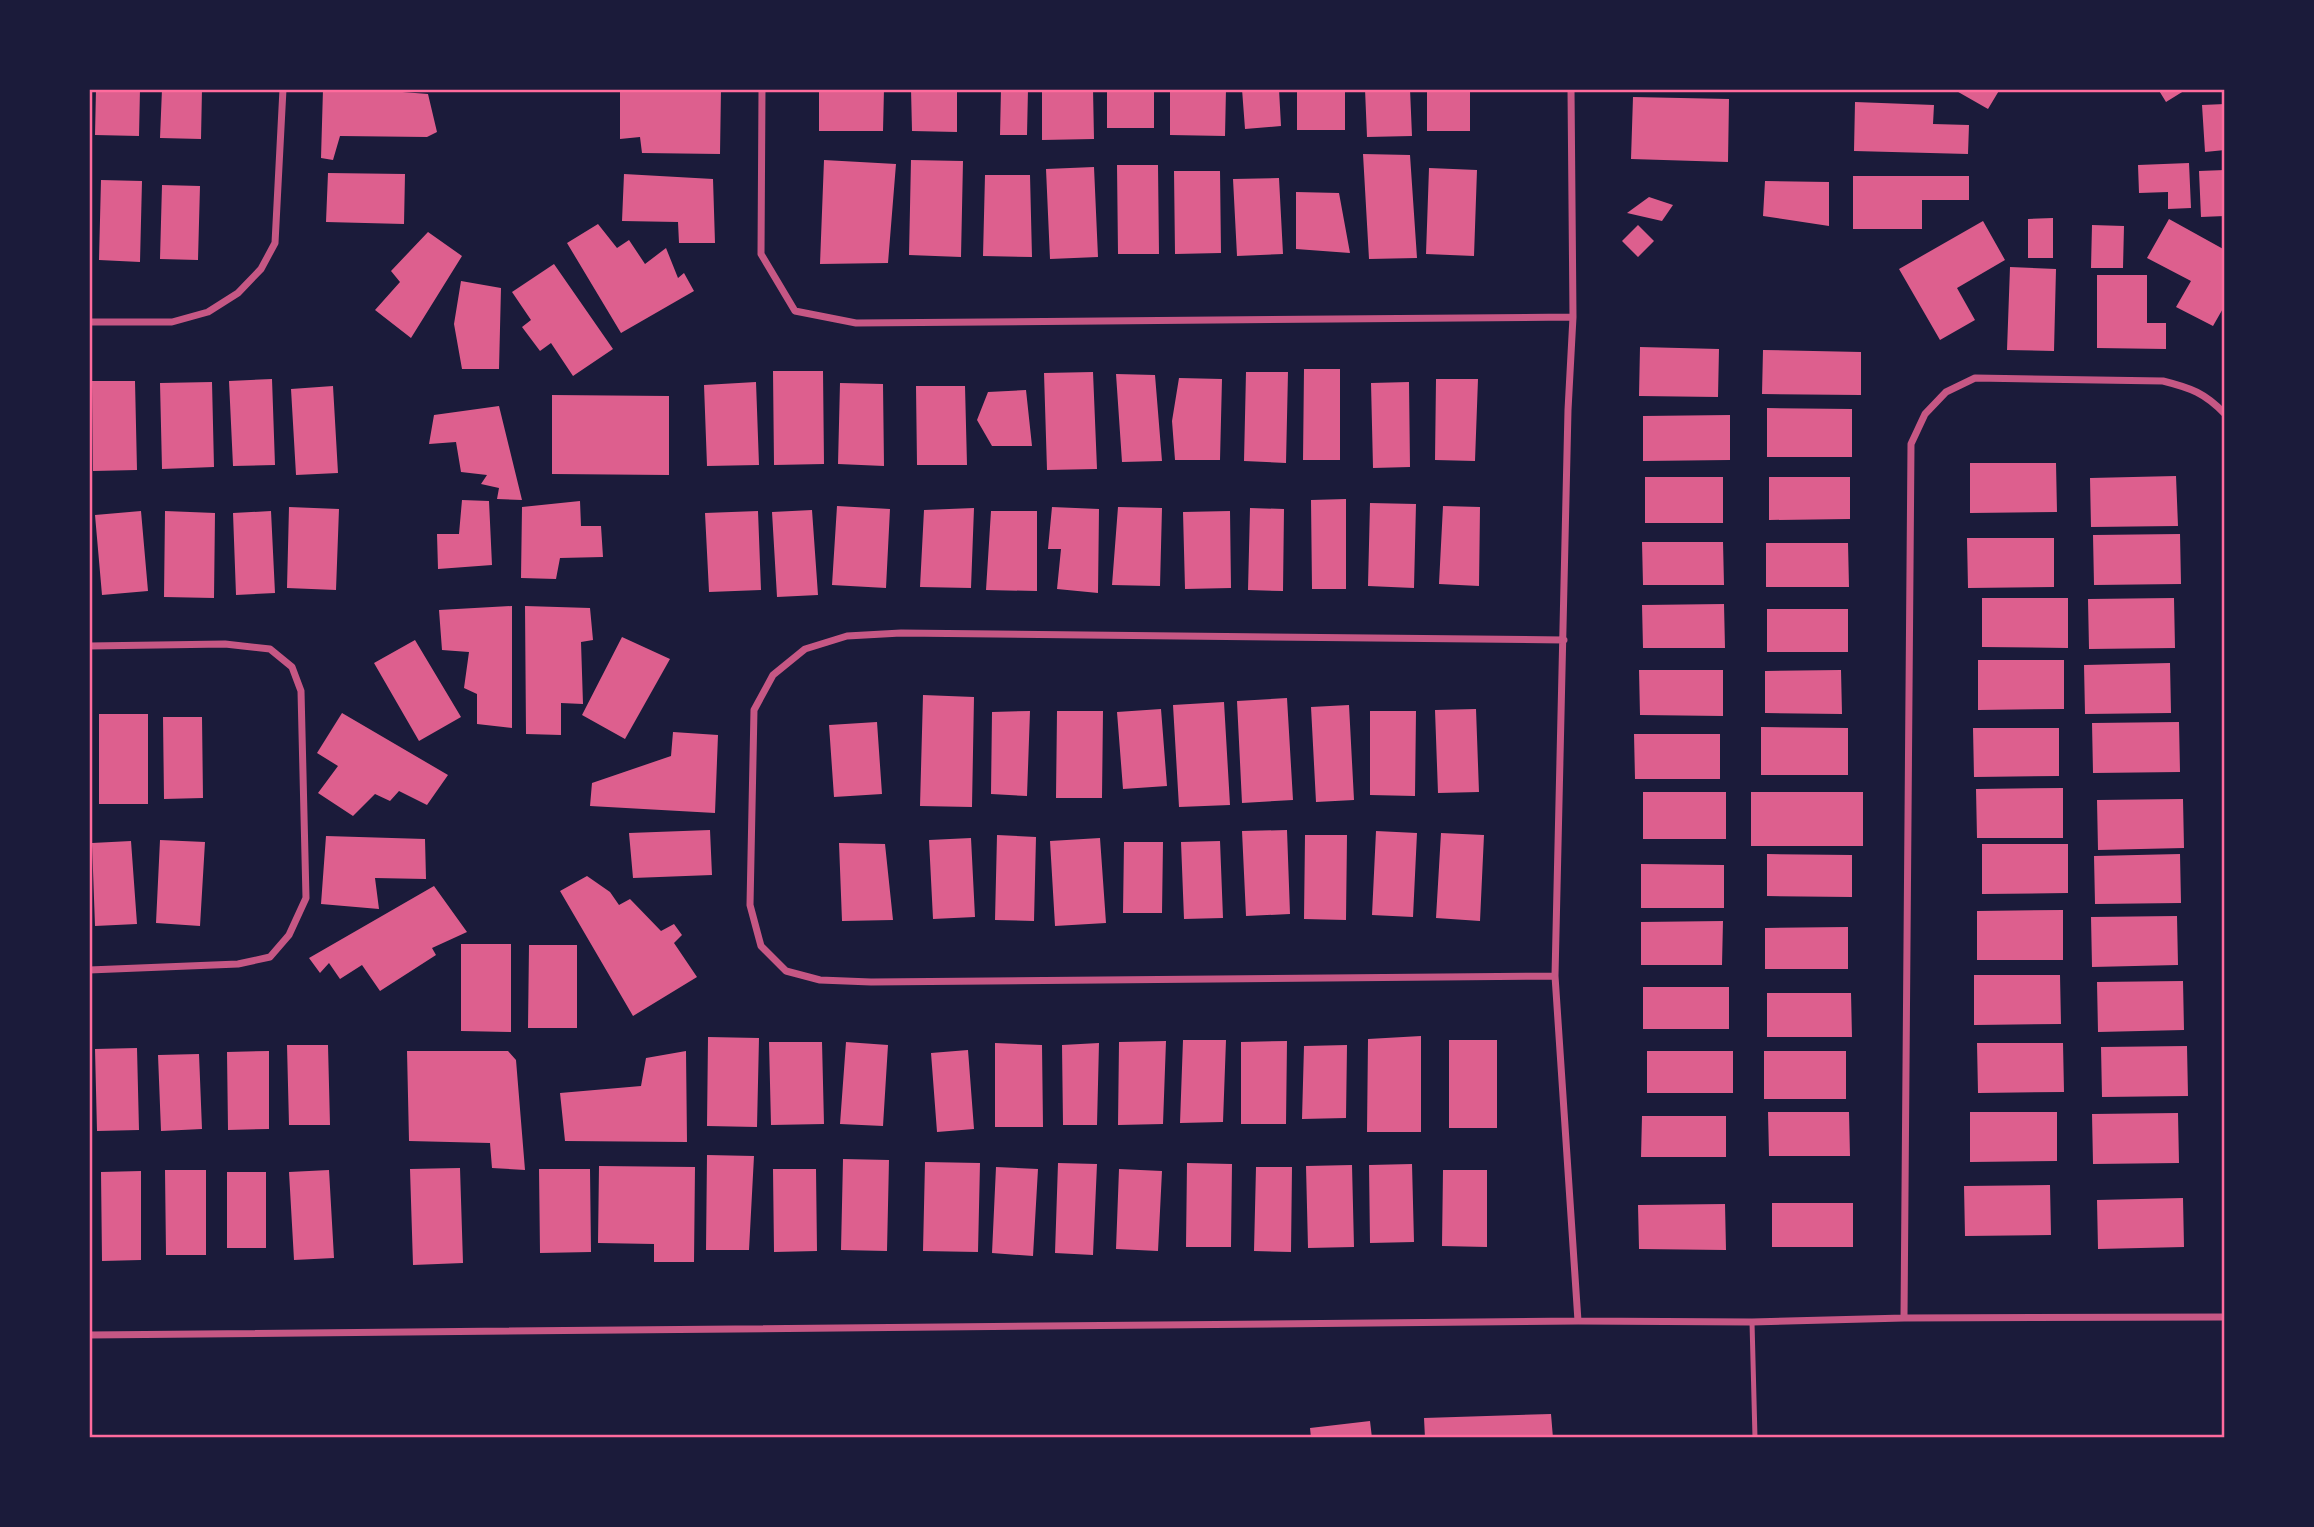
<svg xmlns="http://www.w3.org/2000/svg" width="2314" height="1527" font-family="Merriweather,serif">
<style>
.building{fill:#dd5f8e}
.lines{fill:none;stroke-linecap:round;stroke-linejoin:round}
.service{stroke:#c65784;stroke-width:5}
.minor{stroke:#c65784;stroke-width:7}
.neatline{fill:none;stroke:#ff6b9d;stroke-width:2.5}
</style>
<rect width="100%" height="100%" fill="#1b1b3a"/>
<!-- building -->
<path class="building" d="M96,89H140L139,136L95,135Z
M162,89H202L201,139L160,138Z
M323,89H364L428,94L437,132L427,137L340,136L333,160L321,158Z
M620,89H721L720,154L642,153L640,137L620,139Z
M819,89H884L883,131H819Z
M911,89H957V132L912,131Z
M1001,89H1028L1027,135H1000Z
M1042,89H1093L1094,139L1042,140Z
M1107,89H1154V128H1107Z
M1170,89H1226L1225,136L1170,135Z
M1242,89H1279L1281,126L1245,129Z
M1297,89H1345V130H1297Z
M1365,89H1410L1412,136L1367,137Z
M1427,89H1470V131H1427Z
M1953,89H2000L1988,109Z
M2158,89H2187L2166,102Z
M1633,97L1729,99L1728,162L1631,159Z
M1855,102L1934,105L1933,124L1969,125L1968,154L1854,151Z
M2225,104V150L2205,152L2202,105Z
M1363,154L1410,155L1417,258L1369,259Z
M824,160L896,164L888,263L820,264Z
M911,160L963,161L961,257L909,255Z
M2189,163L2191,208L2168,209V192L2139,193L2138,165Z
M1117,165H1158L1159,254H1118Z
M1094,167L1098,257L1050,259L1046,169Z
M1429,168L1477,170L1474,256L1426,254Z
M2225,170V216L2201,217L2199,171Z
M1174,171H1220L1221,253L1175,254Z
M328,173L405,174L404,224L326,222Z
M624,174L713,179L715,243H679L678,222L622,221Z
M985,175H1030L1032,257L983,256Z
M1853,176H1969V200H1922V229H1853Z
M1279,178L1283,254L1237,256L1233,179Z
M101,180L142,181L140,262L99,260Z
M1765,181L1829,182V226L1763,216Z
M162,185L200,186L198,260L160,259Z
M1296,192L1339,193L1350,253L1296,249Z
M1649,197L1673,205L1662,221L1627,213Z
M2053,218V258H2028V219Z
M2169,219L2225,250V305L2213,326L2176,307L2191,281L2147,258Z
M1983,221L2005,260L1957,288L1975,320L1940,340L1899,269Z
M598,224L617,248L629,240L645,264L666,248L678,278L684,273L694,291L621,333L567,243Z
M1638,225L1654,241L1638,257L1622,241Z
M2092,225L2124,226L2123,268H2091Z
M428,232L462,256L411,338L375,310L400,282L391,271Z
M554,264L613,349L573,376L551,343L540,351L522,327L531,320L512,292Z
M2010,267L2056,269L2054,351L2007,350Z
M2097,275H2147V323H2166V349L2097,348Z
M461,281L501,288L499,369H462L454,324Z
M1640,347L1719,349L1718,397L1639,396Z
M1763,350L1861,352V395L1762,394Z
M1304,369H1340V460H1303Z
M773,371H823L824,464L774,465Z
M1093,372L1097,469L1047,470L1044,373Z
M1246,372H1288L1286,463L1244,461Z
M1116,374L1155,375L1162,461L1122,462Z
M1179,378L1222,379L1220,460H1175L1172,421Z
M272,379L275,465L233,466L229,381Z
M1436,379H1478L1475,461L1435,460Z
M92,381H135L137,470L93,471Z
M212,382L214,467L162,469L160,383Z
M756,382L759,465L707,466L704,385Z
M1409,382L1410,467L1373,468L1371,383Z
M840,383L883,384L884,466L838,464Z
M333,386L338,473L296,475L291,389Z
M916,386H965L967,465H917Z
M1026,390L1032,446H992L977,420L988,392Z
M552,395L669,396V475L552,474Z
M499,406L522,500L497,499L499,488L481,484L487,475L461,472L456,442L429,444L434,415Z
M1767,408L1852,409V457H1767Z
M1730,415V460L1643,461V416Z
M1970,463H2056L2057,512L1970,513Z
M2176,476L2178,526L2091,527L2090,478Z
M1645,477H1723V523H1645Z
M1769,477H1850V519L1769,520Z
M1346,499V589H1312L1311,500Z
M462,500L489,501L492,565L438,569L437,534H459Z
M580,501L581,526H601L603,557L560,558L556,579L521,578L522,507Z
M1370,503L1416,504L1414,588L1368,586Z
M837,506L890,509L886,588L832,585Z
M1443,506L1480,507L1479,586L1439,584Z
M289,507L339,509L336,590L287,588Z
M1052,507L1099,509L1098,593L1057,589L1061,549H1048Z
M1118,507L1162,508L1160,586L1112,585Z
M974,508L971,588L920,587L924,510Z
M1250,508L1284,509L1283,591L1248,590Z
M812,510L818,595L777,597L772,512Z
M141,511L148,591L102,595L95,515Z
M165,511L215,513L214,598L164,597Z
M271,511L275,593L236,595L233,513Z
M758,511L761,590L709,592L705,513Z
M991,511H1037V591L986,590Z
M1230,511L1231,588L1185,589L1183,512Z
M2180,534L2181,584L2094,585L2093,535Z
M1967,538H2054V587L1968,588Z
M1642,542H1723L1724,585H1643Z
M1766,543H1848L1849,587H1766Z
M1982,598H2068V648L1982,647Z
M2174,598L2175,648L2089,649L2088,599Z
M1724,604L1725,648H1643L1642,605Z
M512,606V728L477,724V694L464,688L469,652L442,650L439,610Z
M525,606L590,608L593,640L581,642L583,704L561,703V735L526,734Z
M1767,609H1848V652H1767Z
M622,637L670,659L625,739L582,715Z
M415,640L461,717L419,741L374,663Z
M1978,660H2064V709L1978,710Z
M2170,663L2171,713L2085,714L2084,665Z
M1639,670H1723V716L1640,715Z
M1841,670L1842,714L1765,713V671Z
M923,695L974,697L972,807L920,806Z
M1287,698L1293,800L1242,803L1237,701Z
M1224,702L1230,805L1179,807L1173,705Z
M1349,705L1354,800L1316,802L1311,707Z
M1161,709L1167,786L1123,789L1117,712Z
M1476,709L1479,792L1438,793L1435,710Z
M1030,711L1027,796L991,794L992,712Z
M1057,711H1103L1102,798H1056Z
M1370,711H1416L1415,796L1370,795Z
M342,713L448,775L427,805L399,791L390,801L375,794L353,816L318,793L338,766L317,753Z
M99,714H148V804H99Z
M163,717H202L203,798L164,799Z
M877,722L882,794L834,797L829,725Z
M2179,722L2180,772L2093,773L2092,723Z
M1761,727L1848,728V775H1761Z
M1973,728H2059V776L1974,777Z
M673,732L718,735L715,813L590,806L592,783L671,756Z
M1634,734H1720V779H1635Z
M2063,788V838H1977L1976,789Z
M1643,792H1726V839H1643Z
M1751,792H1863V846H1751Z
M2183,799L2184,848L2098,850L2097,800Z
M710,830L712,875L633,878L629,833Z
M1287,830L1290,914L1246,916L1242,831Z
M1376,831L1417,833L1413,917L1372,915Z
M1441,833L1484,835L1480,921L1436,918Z
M997,835L1036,837L1034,921L995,920Z
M1305,835H1347L1346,920L1304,919Z
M326,836L425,839L426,879L375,878L379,909L321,904Z
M971,838L975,917L933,919L929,840Z
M1100,838L1106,923L1055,926L1050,841Z
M160,840L205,842L200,926L156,923Z
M131,841L137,924L95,926L92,843Z
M1220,841L1223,918L1184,919L1181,842Z
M1124,842H1163L1162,913H1123Z
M839,843L885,844L893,920L842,921Z
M1982,844H2068V893L1982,894Z
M1767,854L1852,855V897L1767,896Z
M2180,854L2181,903L2095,904L2094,856Z
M1641,864L1724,865V908H1641Z
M587,876L610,892L619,905L630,899L661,931L674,924L682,935L674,943L697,977L633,1016L560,891Z
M434,886L467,932L432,948L436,955L380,991L362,965L340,979L329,963L320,973L309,958Z
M2063,910V960H1977V911Z
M2177,916L2178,965L2092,967L2091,917Z
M1723,921L1722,965H1641V922Z
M1848,927V969H1765V928Z
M461,944H511V1032L461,1031Z
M529,945H577V1028H528Z
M1974,975H2060L2061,1024L1974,1025Z
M2183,981L2184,1030L2098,1032L2097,982Z
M1643,987H1729V1029H1643Z
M1767,993H1851L1852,1037H1767Z
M1421,1036V1132H1367L1368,1039Z
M708,1037L759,1038L757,1127L707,1126Z
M1183,1040H1226L1223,1122L1180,1123Z
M1449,1040H1497V1128H1449Z
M1166,1041L1163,1124L1118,1125L1119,1042Z
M1287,1041L1286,1124H1241V1042Z
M769,1042H822L824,1124L771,1125Z
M846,1042L888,1045L883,1126L840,1124Z
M995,1043L1042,1045L1043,1127H995Z
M1099,1043L1097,1125H1063L1062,1045Z
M1977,1043H2063L2064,1092L1978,1093Z
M287,1045H328L330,1125H289Z
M1347,1045L1346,1118L1302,1119L1304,1046Z
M2187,1046L2188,1096L2102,1097L2101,1047Z
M137,1048L139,1130L97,1131L95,1049Z
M968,1050L974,1129L937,1132L931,1053Z
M269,1051V1129L228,1130L227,1052Z
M407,1051H508L516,1060L525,1170L492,1168L490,1143L409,1141Z
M686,1051L687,1142L565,1141L560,1093L641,1086L646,1058Z
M1647,1051H1733V1093H1647Z
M1764,1051H1846V1099H1764Z
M199,1054L202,1129L161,1131L158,1055Z
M1768,1112H1849L1850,1156H1769Z
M1970,1112H2057V1161L1970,1162Z
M2178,1113L2179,1163L2093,1164L2092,1114Z
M1642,1116H1726V1157H1641Z
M707,1155L754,1156L749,1250H706Z
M843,1159L889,1160L887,1251L841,1250Z
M925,1162L980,1163L978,1252L923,1251Z
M1058,1163L1097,1164L1093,1255L1055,1253Z
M1187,1163L1232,1164L1231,1247H1186Z
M1412,1164L1414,1242L1370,1243L1369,1165Z
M1352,1165L1354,1247L1308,1248L1306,1166Z
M599,1166L695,1167L694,1262H654V1244L598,1243Z
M996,1167L1038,1169L1033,1256L992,1253Z
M1256,1167H1292L1291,1252L1254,1251Z
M460,1168L463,1263L413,1265L410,1169Z
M539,1169H590L591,1252L540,1253Z
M773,1169H816L817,1251L774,1252Z
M1119,1169L1162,1171L1158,1251L1116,1249Z
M165,1170H206V1255H166Z
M329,1170L334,1258L294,1260L289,1172Z
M1443,1170H1487V1247L1442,1246Z
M141,1171V1260L102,1261L101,1172Z
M227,1172H266V1248H227Z
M2050,1185L2051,1235L1965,1236L1964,1186Z
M2183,1198L2184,1247L2098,1249L2097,1200Z
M1772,1203H1853V1247H1772Z
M1725,1204L1726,1250L1639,1249L1638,1205Z
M1551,1414L1553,1438H1425L1424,1418Z
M1370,1421L1372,1438H1311L1310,1428Z"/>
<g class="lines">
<!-- service -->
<path class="service" d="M1752,1322L1755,1438"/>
<!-- minor -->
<path class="minor" d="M762,89L761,254L795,311L856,323L1573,317
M1571,89L1573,317L1568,410L1555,976L1578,1321
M89,322H172L208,312L238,293L261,269L275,243L283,89
M89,646L225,644L270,649L292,667L301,691L306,898L289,935L270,957L238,964L89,970
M1555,976L871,982L820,980L786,971L761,946L750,905L754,710L773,675L805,649L847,636L901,633L1564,640
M1904,1318L1911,444L1925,414L1946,392L1975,378L2163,381C2191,388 2205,393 2225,414
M89,1335L1578,1321L1752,1322L1904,1318L2225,1317"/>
</g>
<!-- border -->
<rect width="2314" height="1527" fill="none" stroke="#1b1b3a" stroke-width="182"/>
<rect x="91" y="91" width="2132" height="1345" class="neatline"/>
</svg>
